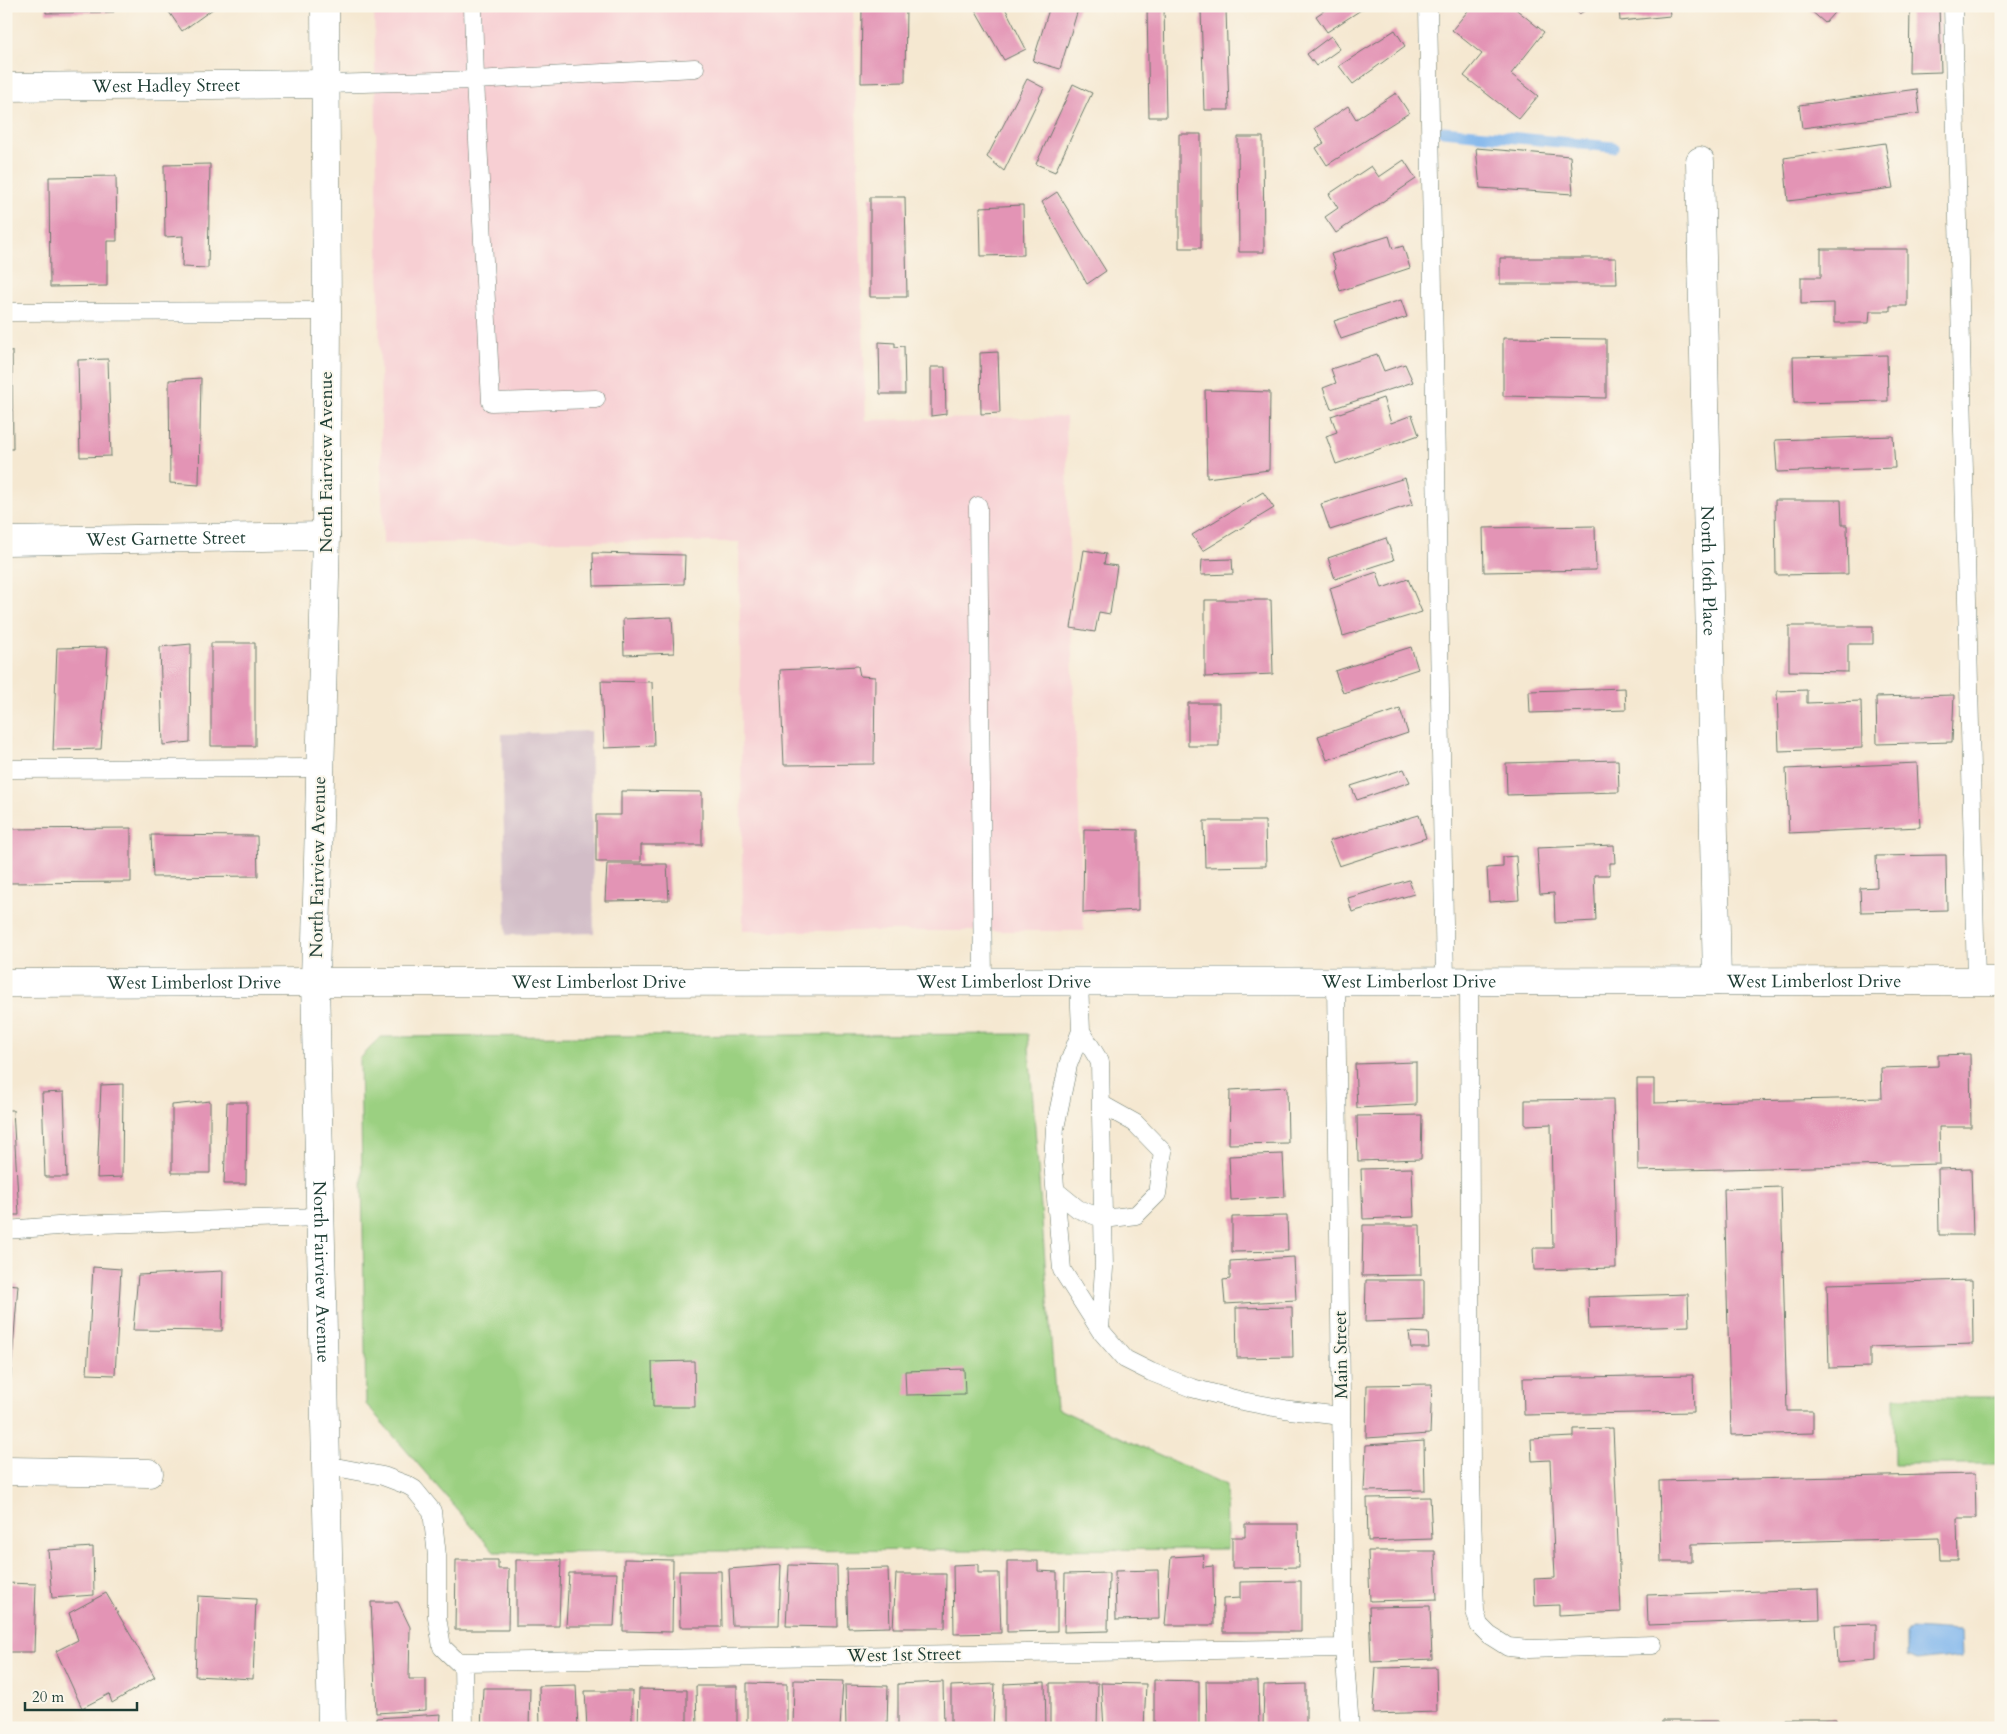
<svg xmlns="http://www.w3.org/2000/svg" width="2007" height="1734" font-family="Cardo,serif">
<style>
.built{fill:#f7cfd3}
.industrial{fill:#d2bdc7}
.green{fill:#9bd081;stroke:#5d865a}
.water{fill:#7db4ec;stroke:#4e7890}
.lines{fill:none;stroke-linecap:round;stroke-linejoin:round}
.stream{stroke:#7db4ec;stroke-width:11}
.building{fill:#e394b5}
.service-casing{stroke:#6a796b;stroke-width:19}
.minor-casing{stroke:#6a796b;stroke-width:29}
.tertiary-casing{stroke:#6a796b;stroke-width:29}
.service{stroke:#fff;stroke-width:18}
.minor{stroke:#fff;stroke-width:28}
.tertiary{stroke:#fff;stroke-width:28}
.labels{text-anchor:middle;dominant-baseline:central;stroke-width:4;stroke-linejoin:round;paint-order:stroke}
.street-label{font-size:18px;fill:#1f3d34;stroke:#fbf7ec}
</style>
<rect width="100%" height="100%" fill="#fbf7ec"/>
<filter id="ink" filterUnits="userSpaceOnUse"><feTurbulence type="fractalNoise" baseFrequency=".02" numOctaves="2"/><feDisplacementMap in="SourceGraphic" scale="10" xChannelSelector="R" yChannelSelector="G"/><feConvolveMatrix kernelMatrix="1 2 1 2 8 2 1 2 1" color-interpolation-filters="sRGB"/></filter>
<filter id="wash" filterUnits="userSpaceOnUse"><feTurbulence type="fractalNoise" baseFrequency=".0096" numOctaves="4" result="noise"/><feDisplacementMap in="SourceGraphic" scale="20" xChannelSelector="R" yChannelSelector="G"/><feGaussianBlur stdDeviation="1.12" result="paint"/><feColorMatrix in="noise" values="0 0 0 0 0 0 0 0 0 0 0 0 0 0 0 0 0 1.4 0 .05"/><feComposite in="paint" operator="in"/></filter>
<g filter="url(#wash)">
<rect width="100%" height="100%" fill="#f5e8d1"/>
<!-- built -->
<path class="built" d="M374,6H853L866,420L1066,417L1071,628L1084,931H743L739,542L543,541L383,544Z"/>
<!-- industrial -->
<path class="industrial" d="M590,731L594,933L506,935L502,734Z"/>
<!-- green -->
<path class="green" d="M1028,1034L1056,1408L1226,1485L1227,1549L494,1552L366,1404L360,1059L380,1037Z
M1894,1397H2001V1464H1895Z"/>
<!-- water -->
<path class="water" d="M1911,1628L1960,1631L1961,1656L1915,1661L1906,1657V1634Z"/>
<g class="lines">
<!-- stream -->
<path class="stream" d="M1443,131L1613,147"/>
</g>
<g id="blocks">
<!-- building -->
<path class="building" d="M46,6H114V12L46,13Z
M165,6H217L182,31Z
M862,6H906L905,82L861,83Z
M973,6H1004L1026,49L1004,60Z
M1050,6H1079L1060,69L1033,61Z
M1147,6H1164L1166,117H1149Z
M1327,6H1367L1327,32L1316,16L1328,8Z
M1472,6H1512L1544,32L1511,74L1538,96L1519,119L1464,76L1482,54L1452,30Z
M1575,6H1593L1579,14Z
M1619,6H1669L1670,16L1620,21Z
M1720,6H1748V9L1719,8Z
M1813,6H1840L1825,23L1810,10Z
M1910,6H1939L1941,72L1909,73Z
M1226,9L1229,110H1204L1201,10Z
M1395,30L1405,46L1353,84L1339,66Z
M1331,36L1340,49L1316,66L1307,54Z
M1027,79L1044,88L1004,171L987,157Z
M1073,84L1092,93L1055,172L1036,164Z
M1917,89L1920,113L1802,128L1799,105Z
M1396,93L1409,113L1327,165L1316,148L1324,143L1315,128L1348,106L1356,119Z
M1179,134H1201V248H1179Z
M1238,137H1263L1264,252H1239Z
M1885,143L1893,188L1788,201L1784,158Z
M1476,148L1570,156L1573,194L1480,188Z
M1404,160L1416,179L1336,233L1325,217L1338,208L1329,194L1371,166L1379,177Z
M210,164L208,268L182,267L183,236L165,237L164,165Z
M116,176L117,241H107V286L50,287L49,177Z
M1057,192L1106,271L1087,284L1042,202Z
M870,197H905L907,297H870Z
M1023,205L1024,255L981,256L980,207Z
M1389,236L1393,249L1403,246L1410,268L1340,291L1334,270L1336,268L1331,254Z
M1821,249H1907V306H1890V311H1870L1869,323H1834V303L1801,304V277H1821Z
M1500,258H1616L1617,284H1500Z
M1401,300L1407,317L1341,339L1334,321Z
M1503,338L1606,339V398L1503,396Z
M879,342L895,343V347L904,346L905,394H880Z
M6,351H12L13,449H6Z
M998,352L1000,413L981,414L980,353Z
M1377,354L1384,371L1405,364L1413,382L1331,409L1323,388L1336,383L1331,369Z
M1887,355L1888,401L1794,403L1793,357Z
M108,359L111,456L80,457L78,360Z
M931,367H945L946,414L931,416Z
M201,378L199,485L170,483L169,380Z
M1205,390L1270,392L1269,470L1207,478Z
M1383,398L1391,423L1412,415L1419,435L1336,464L1326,436L1337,432L1331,416Z
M1893,436L1895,468L1777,472L1775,440Z
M1405,478L1413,504L1330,530L1321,504Z
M1263,492L1274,508L1203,551L1192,535Z
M1775,500H1841L1842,525H1847L1848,574L1776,575Z
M1595,526L1596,570L1484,572L1483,528Z
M1386,538L1394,560L1335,579L1328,558Z
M1084,550L1106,554L1104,564L1117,566L1110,614L1099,612L1095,632L1071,628Z
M593,553L685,555L684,584L594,586Z
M1232,559L1233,574L1201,575L1202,560Z
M1377,572L1382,588L1408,579L1422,612L1343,636L1330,588Z
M1205,600H1271L1273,674L1205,677Z
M672,617L674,653L624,655L623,619Z
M1789,626H1873V644H1848V672L1789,671Z
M211,643H255V746H211Z
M191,644L190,742L163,745L160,647Z
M108,647L101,749L53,750L57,648Z
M1411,647L1418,669L1343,693L1335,671Z
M858,666L860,676L875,677L874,764L784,765L780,670Z
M601,681L652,682L654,746L604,748Z
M1625,688L1626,710L1530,713L1529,691Z
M1807,690V703L1861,701L1862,748L1779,751L1777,691Z
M1954,695L1952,742L1877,744L1876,697Z
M1188,703H1219V746H1188Z
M1400,709L1408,733L1327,760L1318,736Z
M1618,760L1619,792L1507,795L1506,763Z
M1917,763L1920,827L1789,833L1786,769Z
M1404,769L1410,782L1357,800L1351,786Z
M621,791L702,792V845H641V862H596V815H621Z
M1419,815L1426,838L1339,866L1329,841Z
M1204,821H1265L1266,866L1205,867Z
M131,828V882L6,883V829Z
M1084,829L1138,830V910L1083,913Z
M151,835L257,836L258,876L153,877Z
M1614,845L1615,863H1610V875H1594L1596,921L1555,923L1554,893L1540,894L1537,848Z
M1946,855L1947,910L1861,912L1860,888L1877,887L1876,856Z
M1516,856L1519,900L1489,902L1487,868L1503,867V857Z
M607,864H667L669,900L605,901Z
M1409,880L1414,894L1352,912L1348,898Z
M1970,1054L1971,1127H1939L1940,1164L1638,1171L1637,1079H1654V1103L1882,1098L1881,1068L1938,1066V1055Z
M1416,1062V1105L1357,1108L1355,1064Z
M123,1084L122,1177L97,1178L101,1085Z
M1287,1087L1288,1143L1229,1144L1230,1090Z
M64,1092L67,1177H45L42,1093Z
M1613,1099L1616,1268L1534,1270L1533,1248H1553L1551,1124L1525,1125V1100Z
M210,1101V1173H172V1105Z
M227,1102H247L246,1184H224Z
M6,1110H13L19,1215H6Z
M1422,1115L1421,1159L1358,1161L1357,1116Z
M1283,1154L1285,1197L1231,1200L1229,1156Z
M1412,1168L1414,1217L1363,1219L1361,1169Z
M1971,1168L1973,1235H1939L1938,1169Z
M1781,1187L1787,1411H1813V1433L1731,1435L1724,1189Z
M1287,1216L1288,1251L1232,1252V1217Z
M1363,1225H1420L1421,1275L1362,1276Z
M1294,1257L1296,1300L1225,1304L1223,1280L1230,1279V1261Z
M93,1267L121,1269L115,1375L87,1374Z
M223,1271L222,1331L133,1330L138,1275Z
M1366,1280H1424V1320L1365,1322Z
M1972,1280L1973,1344L1870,1347V1367L1829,1368L1827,1284Z
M6,1284L18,1285L10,1387H6Z
M1688,1294L1689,1326L1589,1329L1588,1297Z
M1292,1307L1293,1357L1237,1358L1236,1308Z
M1409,1332L1428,1333L1429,1348H1411Z
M694,1361L695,1407H653L652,1362Z
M964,1369L965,1394L906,1395L905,1371Z
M1693,1375L1694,1412L1524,1415L1523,1378Z
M1432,1384L1430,1434L1366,1438L1367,1385Z
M1613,1428L1621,1612L1559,1615V1605L1535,1606L1534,1579L1555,1578L1550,1460L1532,1461L1531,1439L1574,1437V1429Z
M1424,1441L1425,1490L1364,1491L1366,1445Z
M1975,1474L1976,1518H1957L1958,1560H1940L1939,1538L1692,1544V1562H1661L1659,1481Z
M1430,1497L1432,1539L1368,1541L1367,1498Z
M1245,1524H1298L1299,1567L1232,1568V1537H1245Z
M93,1547L94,1595L52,1598L48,1550Z
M1368,1551H1435L1437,1599L1370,1601Z
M1204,1555L1203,1567L1213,1566L1214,1625H1165L1171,1557Z
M624,1559L673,1560L672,1632L623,1631Z
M456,1560H498V1569H509L508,1630H455Z
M516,1560H561L559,1626H516Z
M1007,1561H1038V1571L1057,1572V1631L1007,1632Z
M978,1564V1573H999L1001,1633L954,1634L953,1565Z
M781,1565L779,1625H732L729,1569Z
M789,1565L837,1566L838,1627L786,1626Z
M888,1568L890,1627L848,1628L846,1569Z
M1158,1570L1159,1619L1116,1620L1115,1571Z
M679,1571H721L722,1627H680Z
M569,1573H617L614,1626H566Z
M1109,1573L1108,1631L1064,1632L1065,1574Z
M896,1574H946L945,1628H893Z
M1301,1581V1632H1223V1599L1240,1598V1582Z
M6,1583L36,1584L34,1652H6Z
M1819,1589L1820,1619L1648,1625L1647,1595Z
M106,1593L155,1677L112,1703L109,1694L82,1708L56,1651L78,1640L69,1613Z
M198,1596L256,1599L253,1679L195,1676Z
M371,1602H398L410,1627L409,1679H426V1710L376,1713Z
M1430,1606L1432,1659L1371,1662L1369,1607Z
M1876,1624V1660L1837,1663L1835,1625Z
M1436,1667L1437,1712L1373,1714L1376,1668Z
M794,1680L843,1681L840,1728H793Z
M1154,1680L1199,1681V1728H1154Z
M1206,1681H1258L1259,1728H1207Z
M943,1682L944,1728H898V1684Z
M1045,1682L1046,1728H1004V1684Z
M747,1683L787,1684V1728H747Z
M1050,1683H1098L1097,1728H1050Z
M1101,1683L1146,1684L1144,1728H1104Z
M995,1684L993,1728H951V1686Z
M1306,1684V1728H1263L1264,1685Z
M576,1685L578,1728H540L539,1686Z
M845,1685L888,1686L887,1728H846Z
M696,1686H737V1728H697Z
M483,1688H530L529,1728H481Z
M639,1689L687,1690V1728H638Z
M585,1691H632V1728H587Z
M441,1714L440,1728H376V1718Z
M1785,1719H1836V1728H1784Z
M1662,1721H1718V1728H1662Z"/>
</g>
</g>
<g filter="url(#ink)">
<use href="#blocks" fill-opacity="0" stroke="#6a796b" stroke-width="1"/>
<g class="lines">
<defs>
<path id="service" d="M1428,6L1445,981
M1953,6L1976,981
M326,84L475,80L473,6
M6,312L327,311
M596,399L491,402L475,80L695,68
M978,506L983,981
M6,769L320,768
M1336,981L1344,1648L1350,1728
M1079,982L1081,1031
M1469,982L1471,1479L1475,1611L1479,1625L1489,1635L1508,1647L1529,1649L1653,1645
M1056,1191L1078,1209L1104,1219L1136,1215L1157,1194L1163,1152L1135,1123L1101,1104
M6,1230L71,1225L320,1217
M1100,1330L1104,1268L1100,1062L1081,1031L1068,1065L1055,1128L1053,1162L1062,1270L1100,1330L1125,1359L1151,1372L1192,1388L1242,1401L1290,1410L1341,1416
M325,1465L383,1476L407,1485L414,1489L432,1511L437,1556V1617L442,1647L463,1667
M464,1728L463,1662L1344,1648"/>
<g id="minor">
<path id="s1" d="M6,87L326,84"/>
<path id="s2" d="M1700,161L1717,981"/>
<path id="s3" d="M6,541L326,536"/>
<path id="s4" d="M6,983L315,982"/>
<path d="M6,1471L149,1473"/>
</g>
<g id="tertiary">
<path id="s5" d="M325,6L327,311L326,536L315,982L332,1728"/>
<path id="s6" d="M315,982L2001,981"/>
</g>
</defs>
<!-- service casing -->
<use href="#service" class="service-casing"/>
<!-- minor casing -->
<use href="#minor" class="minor-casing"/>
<!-- tertiary casing -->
<use href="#tertiary" class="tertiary-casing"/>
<!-- service -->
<use href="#service" class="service"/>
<!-- minor -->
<use href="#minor" class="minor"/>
<!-- tertiary -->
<use href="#tertiary" class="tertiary"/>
</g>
</g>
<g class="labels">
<!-- street labels -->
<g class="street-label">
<text stroke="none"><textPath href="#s1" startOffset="160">West Hadley Street</textPath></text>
<text transform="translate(326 462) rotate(-90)">North Fairview Avenue</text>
<text stroke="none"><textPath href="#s3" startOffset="160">West Garnette Street</textPath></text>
<text stroke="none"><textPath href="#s2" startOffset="410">North 16th Place</textPath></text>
<text transform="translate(318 867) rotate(-89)">North Fairview Avenue</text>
<text stroke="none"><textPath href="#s6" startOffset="1094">West Limberlost Drive</textPath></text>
<text stroke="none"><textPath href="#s6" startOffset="1499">West Limberlost Drive</textPath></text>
<text stroke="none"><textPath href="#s4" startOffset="188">West Limberlost Drive</textPath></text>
<text stroke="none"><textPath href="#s6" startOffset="284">West Limberlost Drive</textPath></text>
<text stroke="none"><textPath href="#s6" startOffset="689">West Limberlost Drive</textPath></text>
<text stroke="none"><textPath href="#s5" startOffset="1266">North Fairview Avenue</textPath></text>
<text transform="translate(1341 1355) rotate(-91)">Main Street</text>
<text transform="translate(904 1655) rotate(-1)">West 1st Street</text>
</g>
</g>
<!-- margin -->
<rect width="2007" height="1734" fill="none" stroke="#fbf7ec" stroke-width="25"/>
<!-- scale -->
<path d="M25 1702v8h112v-8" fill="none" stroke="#1f3d34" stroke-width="2.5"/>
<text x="32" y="1702" font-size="15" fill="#1f3d34" stroke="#fbf7ec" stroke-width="4" paint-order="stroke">20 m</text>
</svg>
